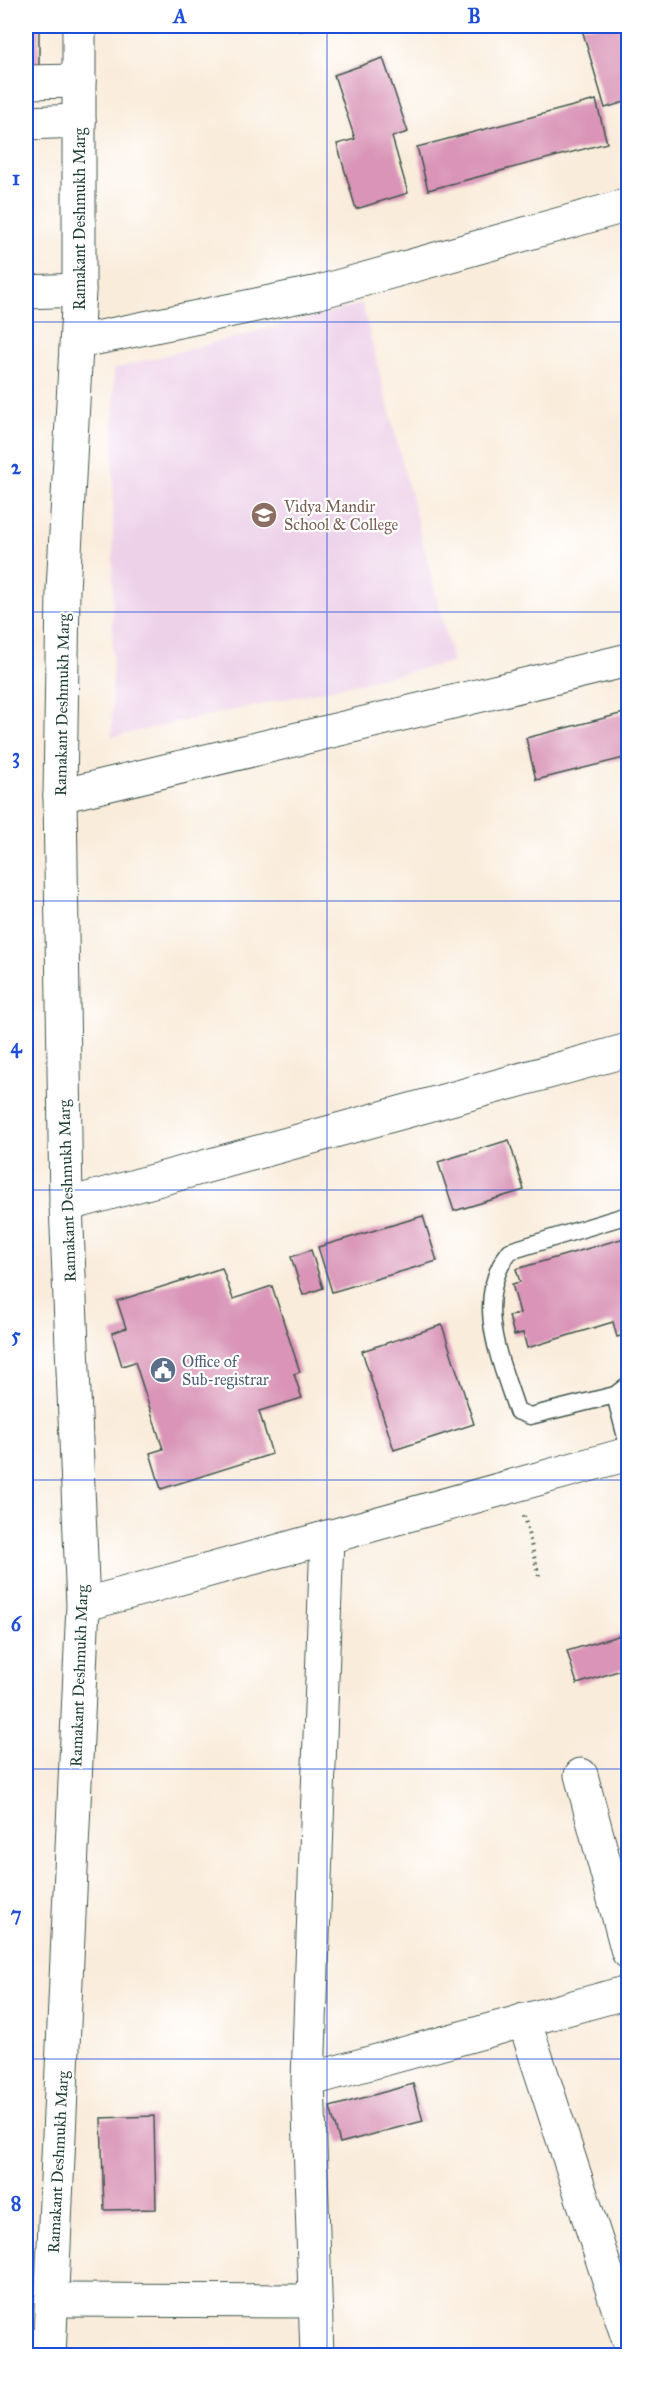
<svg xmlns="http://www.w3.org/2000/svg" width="654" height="2381" font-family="'IM FELL Great Primer',serif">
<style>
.built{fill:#edd1e9}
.building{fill:#d994b7}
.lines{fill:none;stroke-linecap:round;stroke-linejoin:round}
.lane-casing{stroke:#40574d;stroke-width:19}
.street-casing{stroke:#40574d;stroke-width:35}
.secondary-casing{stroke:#40574d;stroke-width:35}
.path{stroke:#40574d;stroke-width:4;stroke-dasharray:1.5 4.5;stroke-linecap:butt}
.lane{stroke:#fff;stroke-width:16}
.street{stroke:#fff;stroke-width:33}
.secondary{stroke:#fff;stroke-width:33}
.grid{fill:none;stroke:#1d4ed8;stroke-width:1.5;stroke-opacity:0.55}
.labels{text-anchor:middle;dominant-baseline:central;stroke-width:4.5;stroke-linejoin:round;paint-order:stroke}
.street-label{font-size:16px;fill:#1f3d34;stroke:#fff}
.education-label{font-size:16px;fill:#785e54;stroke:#fff;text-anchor:start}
.service-label{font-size:16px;fill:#4e5e75;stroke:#fff;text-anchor:start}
.neatline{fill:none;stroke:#1d4ed8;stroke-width:2}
.grid-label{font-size:20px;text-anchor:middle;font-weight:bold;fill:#1d4ed8}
</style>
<rect width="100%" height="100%" fill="#fff"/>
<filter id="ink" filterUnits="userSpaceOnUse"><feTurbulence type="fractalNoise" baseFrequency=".0167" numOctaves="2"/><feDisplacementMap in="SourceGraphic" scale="12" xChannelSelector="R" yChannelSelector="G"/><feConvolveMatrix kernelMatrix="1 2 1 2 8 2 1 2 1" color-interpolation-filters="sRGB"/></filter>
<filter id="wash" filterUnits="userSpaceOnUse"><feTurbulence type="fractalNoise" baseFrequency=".008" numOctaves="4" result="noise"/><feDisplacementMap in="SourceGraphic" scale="24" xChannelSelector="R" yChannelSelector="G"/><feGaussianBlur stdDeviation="1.35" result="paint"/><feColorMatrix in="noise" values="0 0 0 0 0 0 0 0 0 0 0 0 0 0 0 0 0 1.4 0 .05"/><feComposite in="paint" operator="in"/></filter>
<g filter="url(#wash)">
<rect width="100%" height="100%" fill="#f9ecdb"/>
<!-- built -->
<path class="built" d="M362,304L453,662L112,737L114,369Z"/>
<g id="blocks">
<!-- building -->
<path class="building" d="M26,26H39V76L26,75Z
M299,26H329V27L300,31Z
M581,26H628V101L605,108Z
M383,58L408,132L392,137L408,193L356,209L337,144L355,139L334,75Z
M596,100L607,143L428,190L417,147Z
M628,712V757L536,780L526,738Z
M509,1140L524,1190L454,1211L438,1162Z
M423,1216L437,1261L332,1292L318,1247Z
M628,1237V1334L617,1337L613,1322L527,1348L523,1333L514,1335L509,1316L520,1313L512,1284L520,1282L516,1269Z
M311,1250L323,1288L303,1295L291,1257Z
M222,1268L233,1299L272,1286L300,1372L294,1374L302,1398L259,1411L272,1454L161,1489L150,1453L163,1449L135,1362L122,1366L112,1333L126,1328L117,1301Z
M442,1325L474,1424L394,1450L362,1351Z
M628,1633V1668L577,1684L567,1651Z
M413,2084L423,2121L340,2143L330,2107Z
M154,2116L156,2209L104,2210L101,2118Z"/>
</g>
</g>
<g filter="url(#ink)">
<use href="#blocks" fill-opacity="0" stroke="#40574d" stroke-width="1.5"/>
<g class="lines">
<defs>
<path id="lane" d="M628,1215L510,1251C472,1299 500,1359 517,1411L530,1416L615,1395L628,1385
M615,1395L628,1445"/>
<path id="street" d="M26,82L79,81
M26,123L79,121
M26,292L79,290
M77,342L319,292L628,205
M60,796L628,660
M66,1205L628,1050
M581,1775L628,1952
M524,2020L628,2338
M308,2080L628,1992
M52,2300L314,2301
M317,2356L308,2080L327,1537"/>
<path id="secondary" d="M83,1605L628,1454
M49,2356L83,1605L66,1205L60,796L63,590L79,290V26"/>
</defs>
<!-- lane casing -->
<use href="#lane" class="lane-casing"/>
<!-- street casing -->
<use href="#street" class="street-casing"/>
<!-- secondary casing -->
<use href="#secondary" class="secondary-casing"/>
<!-- path -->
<path class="path" d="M524,1516L540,1580"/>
<!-- lane -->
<use href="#lane" class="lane"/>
<!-- street -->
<use href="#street" class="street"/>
<!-- secondary -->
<use href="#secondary" class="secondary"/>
</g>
</g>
<!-- grid -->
<path class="grid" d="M327,26V2356M26,322H628M26,612H628M26,901H628M26,1190H628M26,1480H628M26,1769H628M26,2059H628"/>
<!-- icons -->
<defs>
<symbol id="school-disc" viewBox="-11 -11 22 22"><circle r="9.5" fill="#8d6e63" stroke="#fff"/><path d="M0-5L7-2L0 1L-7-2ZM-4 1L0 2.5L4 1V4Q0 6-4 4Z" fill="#fff"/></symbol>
<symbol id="civic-disc" viewBox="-11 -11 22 22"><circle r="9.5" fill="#5c6f8a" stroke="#fff"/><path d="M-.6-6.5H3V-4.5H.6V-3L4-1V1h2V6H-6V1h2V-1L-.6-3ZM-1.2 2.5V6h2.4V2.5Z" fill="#fff"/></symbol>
</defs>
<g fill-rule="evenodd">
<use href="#school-disc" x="249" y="500" width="30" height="30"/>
<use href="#civic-disc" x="148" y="1355" width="30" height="30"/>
</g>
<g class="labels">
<!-- street labels -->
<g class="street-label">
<text transform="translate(79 219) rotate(-90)">Ramakant Deshmukh Marg</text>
<text transform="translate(62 705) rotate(-89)">Ramakant Deshmukh Marg</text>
<text transform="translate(67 1191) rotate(-92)">Ramakant Deshmukh Marg</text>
<text transform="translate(79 1676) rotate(-88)">Ramakant Deshmukh Marg</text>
<text transform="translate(58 2162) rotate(-87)">Ramakant Deshmukh Marg</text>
</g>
<!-- education labels -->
<g class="education-label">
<text x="284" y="506">Vidya Mandir<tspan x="284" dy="18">School &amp; College</tspan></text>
</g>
<!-- service labels -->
<g class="service-label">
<text x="182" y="1361">Office of<tspan x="182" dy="18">Sub-registrar</tspan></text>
</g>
</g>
<!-- margin -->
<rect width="654" height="2381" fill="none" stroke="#fff" stroke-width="66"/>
<rect x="33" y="33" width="588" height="2315" class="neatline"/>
<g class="grid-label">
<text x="180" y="23">A</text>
<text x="474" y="23">B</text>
<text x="16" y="185">1</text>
<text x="16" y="474">2</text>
<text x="16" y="763">3</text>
<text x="16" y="1053">4</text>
<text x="16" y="1342">5</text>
<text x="16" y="1631">6</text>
<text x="16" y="1921">7</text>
<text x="16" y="2210">8</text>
</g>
</svg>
